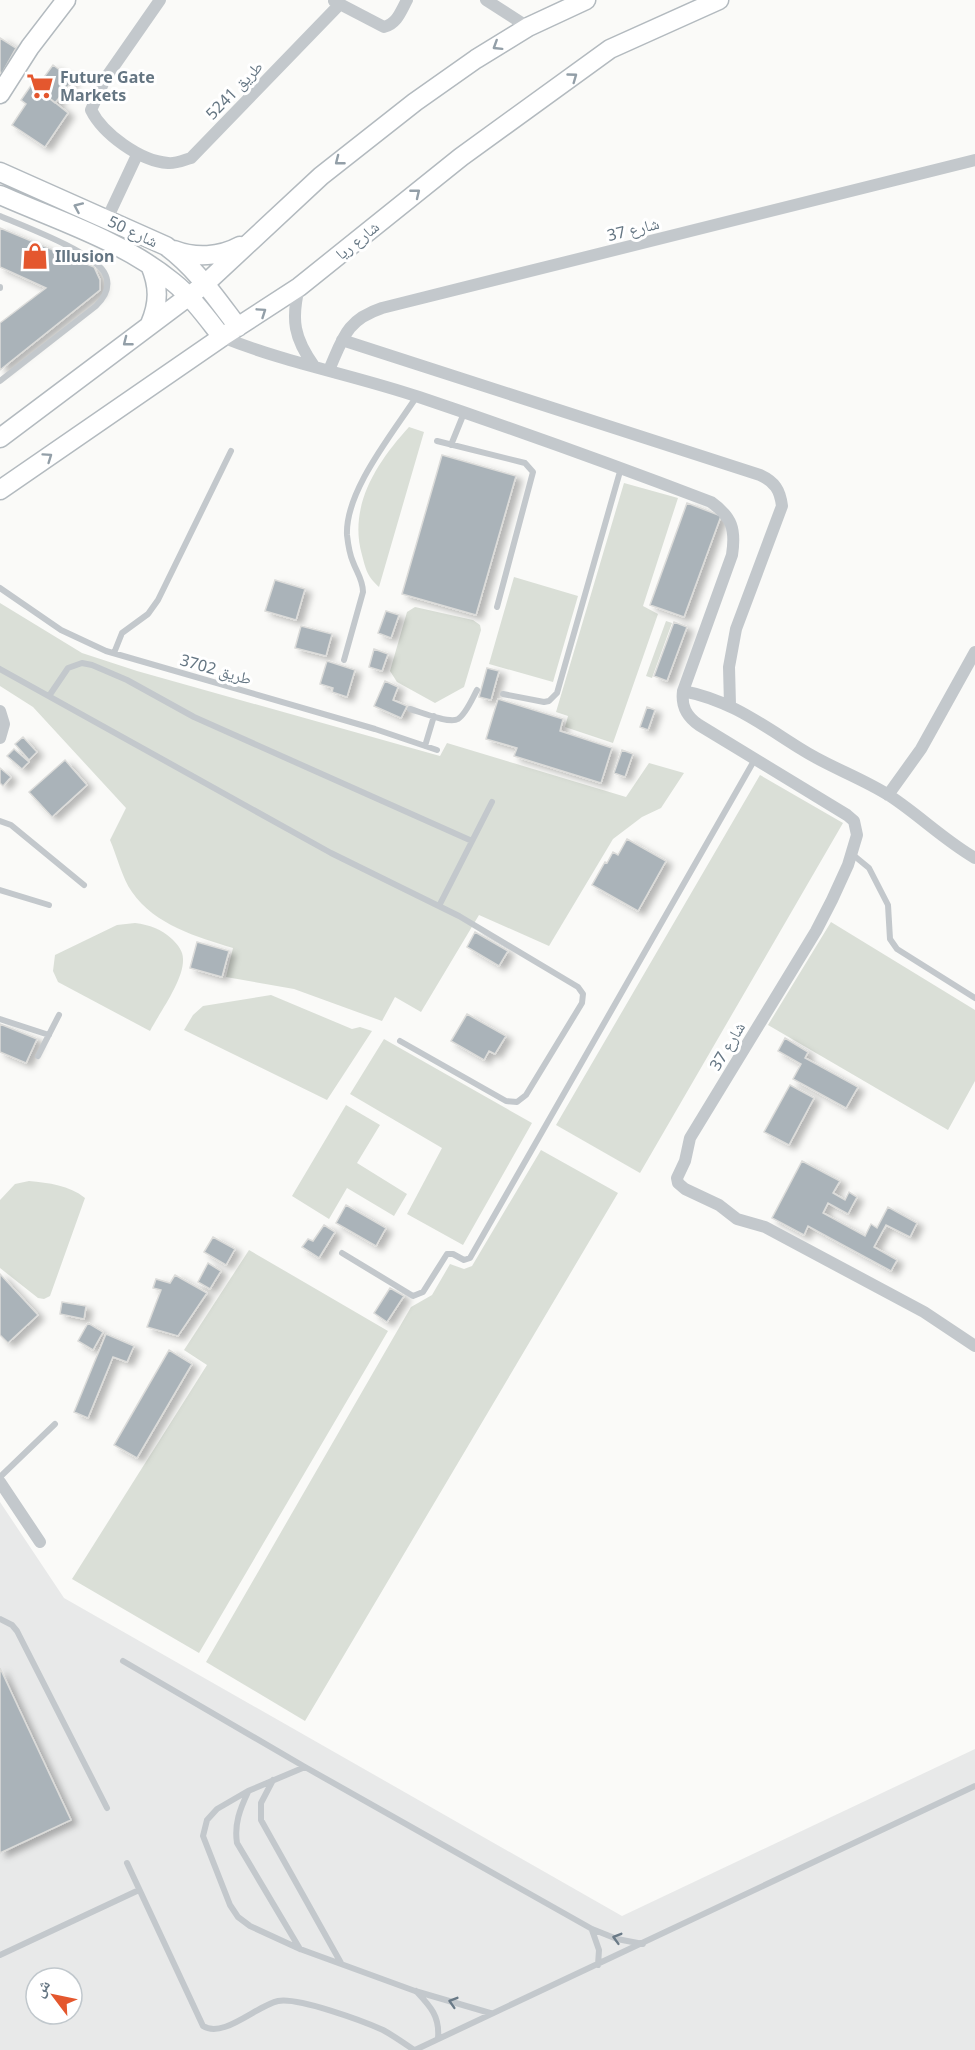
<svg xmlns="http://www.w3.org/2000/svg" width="975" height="2050" font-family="'Noto Sans','Noto Naskh Arabic',sans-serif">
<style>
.built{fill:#e8e9e9;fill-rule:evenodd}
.green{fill:#dadfd7}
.building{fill:#aab3b9;stroke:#dcdcda;stroke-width:1.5;filter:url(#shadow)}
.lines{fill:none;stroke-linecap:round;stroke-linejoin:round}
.secondary-casing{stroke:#b3babf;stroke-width:21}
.lane{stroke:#c3c8cc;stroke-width:6}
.street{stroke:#c3c8cc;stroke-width:12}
.secondary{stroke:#fff;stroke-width:18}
.oneway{stroke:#939fa8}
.oneway2{stroke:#6a7a87}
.labels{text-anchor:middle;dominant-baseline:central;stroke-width:6;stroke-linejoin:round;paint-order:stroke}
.poi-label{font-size:16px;font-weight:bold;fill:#657683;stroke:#fff;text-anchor:start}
.street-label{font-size:16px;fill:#657683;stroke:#fff}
</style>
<defs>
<filter id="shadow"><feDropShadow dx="6" dy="4" stdDeviation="3" flood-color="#0004"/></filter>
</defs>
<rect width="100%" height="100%" fill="#fafaf8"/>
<!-- built -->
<path class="built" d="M0,1502L64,1598L622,1916L975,1749V2050H0ZM36,1978H72V2014H36Z"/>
<!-- green -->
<path class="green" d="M409,427L424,432L379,587C367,576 366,570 362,555C348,506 377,462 409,427Z
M624,483L678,498L643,606L658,614L613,743L565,727L568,716L556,712Z
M514,577L578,596L553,682L489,664Z
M0,603L82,653L137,671L440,756L447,743L626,797L649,763L684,773L661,808L642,817L613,839L549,946L479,915L421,1012L395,997L382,1021L294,989L226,977L233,948C197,937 155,925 132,892C122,878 117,856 110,840L126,808L33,707L0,686Z
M415,607L473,620L480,625L481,630L464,687L435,703L397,682L390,671L407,612Z
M666,621L672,623L652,678L646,676Z
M760,775L843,823L640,1173L556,1125Z
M831,922L975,1010V1081L948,1130L768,1025Z
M135,923C150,925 161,929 172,939C178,945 183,951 183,959C184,980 160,1012 150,1031L58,982L53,971L55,955L117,925Z
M271,995L352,1029L360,1027L372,1031L327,1100L184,1030L193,1015L203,1006Z
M384,1039L532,1123L463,1245L407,1214L442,1148L350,1094Z
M346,1105L380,1125L357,1163L407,1194L394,1216L347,1188L329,1219L292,1196Z
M541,1150L618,1193L305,1721L206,1662L411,1307L432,1295L450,1264L464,1269L472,1266Z
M29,1181C49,1183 69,1185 85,1198L50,1296L44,1299L38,1298L0,1268V1200L15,1184Z
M249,1250L388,1331L199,1653L72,1579L207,1365L184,1350Z"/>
<!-- building -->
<path class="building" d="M0,38L16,48L2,73L0,72Z
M53,65L73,80L55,103L36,88Z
M32,84L68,113L45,147L12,125L26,104L21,100Z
M0,228L94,267L100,280V290L0,370V323L46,288L0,267Z
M442,455L516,476L476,615L402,594Z
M687,503L721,516L684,617L650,605Z
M275,580L305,589L296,620L265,611Z
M386,611L399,615L391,638L378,633Z
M674,622L687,627L667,681L654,676Z
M301,626L332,634L326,656L295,648Z
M374,649L388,654L382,671L369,667Z
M327,661L355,670L347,697L332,692L333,688L320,684Z
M487,668L499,671L491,700L479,697Z
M385,681L398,687L393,700L407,706L401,718L374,706Z
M498,699L563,719L560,731L612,748L601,783L514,756L517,748L486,739Z
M647,707L655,710L648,730L640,727Z
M23,737L37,752L29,760L15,744Z
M14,749L29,762L22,769L7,756Z
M622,750L633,754L625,777L614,773Z
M65,760L87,785L52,817L29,792Z
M0,768L11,777L3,786L0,783Z
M627,839L666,861L638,911L592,885L605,862L607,863L613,852L618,855Z
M475,932L508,951L499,966L467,947Z
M197,942L229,951L222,977L190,968Z
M467,1014L506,1036L495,1054L489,1051L484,1060L451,1041Z
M0,1024L37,1039L26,1063L0,1052Z
M785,1038L808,1052L805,1058L858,1087L846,1108L793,1079L801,1064L778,1051Z
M790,1085L814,1098L789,1145L764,1132Z
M802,1161L840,1181L833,1193L845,1200L849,1192L857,1197L848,1214L828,1203L823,1213L865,1236L871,1224L877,1228L888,1207L917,1223L910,1237L886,1225L874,1247L897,1260L891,1271L808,1226L804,1235L772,1218Z
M346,1205L386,1228L376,1246L336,1223Z
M324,1225L335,1232L319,1258L302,1247L308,1239L313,1241Z
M213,1237L235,1249L226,1265L204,1252Z
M208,1263L221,1271L210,1289L198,1282Z
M0,1274L38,1315L8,1343L0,1335Z
M175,1275L207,1293L178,1336L147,1327L161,1290L153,1288L156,1279L170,1283Z
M390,1288L404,1296L387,1322L374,1313Z
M62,1302L86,1306L84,1319L60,1314Z
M88,1323L103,1332L93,1350L78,1341Z
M106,1334L134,1346L127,1362L113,1357L88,1418L74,1412Z
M169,1350L192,1364L137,1458L114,1445Z
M0,1668L71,1820L0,1853Z"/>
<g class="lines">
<defs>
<path id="secondary" d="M0,94L30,47L66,0
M0,172L166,246C196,268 216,298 238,327
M0,195C59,221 123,241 173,282C192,297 207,318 222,337
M174,250C195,258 220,257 240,246
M150,324C159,303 159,286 150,265
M0,438L205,284L321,176L415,102L476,59L528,27L586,0
M0,490L222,337L299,287L461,157L610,49L719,0"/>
</defs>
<!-- secondary casing -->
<use href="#secondary" class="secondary-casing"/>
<!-- lane -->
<path class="lane" d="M0,216C23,226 91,251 104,272C111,284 106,296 96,306L0,381
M0,288V287
M437,441L525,463L533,472L497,607
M451,445L464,413
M0,588L61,630L106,651L375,729L437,750
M114,653L122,633L148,614L158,600L231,451
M344,660L363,592C363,580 357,573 353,562C349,553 348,544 347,535C345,491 393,433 417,396
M0,669L331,853L459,916L578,987L583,994L582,1003L526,1095L517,1102L506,1101L400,1041
M503,694L544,702L549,701L557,693L621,468
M49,696L68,668L82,663L92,665L127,680L194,717L472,841
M410,709C421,712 449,724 458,719C466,714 472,699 477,690
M425,746L434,716
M0,821L11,825L84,885
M852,854L869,868L888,905L890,939L897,949L975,998
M0,890L49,905
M439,906L492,802
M0,1019L49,1035
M38,1056L59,1015
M342,1253L413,1296L423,1292L447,1254H453L464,1260L470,1258L755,759
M0,1477L55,1424
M0,1619L12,1625L17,1631L107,1808
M123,1661L305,1767L592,1929L617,1939L643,1944
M305,1767L248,1791L217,1809L207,1820L203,1836L230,1905L238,1917L250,1926L300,1949L415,1991L490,2013
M273,1780L261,1803V1820L341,1963
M248,1792C240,1809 234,1824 237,1843L300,1949
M127,1863L203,2026C223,2039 256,2006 278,2001C298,1997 363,2021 383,2030C394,2036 404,2043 414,2050
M592,1930L599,1950L598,1965
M0,1955L139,1890
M416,1991C430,2006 440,2016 438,2038
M415,2050L975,1786"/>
<!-- street -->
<path class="street" d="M160,0L105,79L91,110C103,134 140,161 168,163C175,164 184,160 191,158L340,4
M486,0L528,27
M334,1L384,27C397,24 401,11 407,0
M107,219L137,155
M299,287C291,320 294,338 314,366
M222,337C286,363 354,375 419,397C517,430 614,465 711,502C732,517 736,529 732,555L683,691C681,706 686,716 699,725L847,815L854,821L857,835L848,865L832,900L816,931L690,1138L685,1161L677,1178L678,1183L685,1189L719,1205L737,1219L765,1227L924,1312L975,1346
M342,340L760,475C775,482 780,490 782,506L736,629L729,667L730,705
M329,370C343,338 346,320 382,308L975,160
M683,691C730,700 761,724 801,749C829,767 862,778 890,796C919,815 944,840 975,858
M0,711L4,724L0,738
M888,795L921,749L975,652
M0,1482L40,1542"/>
<!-- secondary -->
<use href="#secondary" class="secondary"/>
</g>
<!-- one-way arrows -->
<defs><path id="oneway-chevron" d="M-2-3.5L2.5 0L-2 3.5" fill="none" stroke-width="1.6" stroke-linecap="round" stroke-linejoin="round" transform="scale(1.5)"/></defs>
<g class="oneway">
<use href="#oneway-chevron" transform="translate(497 46) rotate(148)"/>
<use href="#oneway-chevron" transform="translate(573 77) rotate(-36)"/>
<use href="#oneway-chevron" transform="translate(339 161) rotate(142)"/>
<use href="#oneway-chevron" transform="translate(416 193) rotate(-39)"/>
<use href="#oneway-chevron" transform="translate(78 207) rotate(-156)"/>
<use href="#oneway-chevron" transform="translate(262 312) rotate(-34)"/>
<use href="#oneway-chevron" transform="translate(127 342) rotate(142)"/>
<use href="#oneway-chevron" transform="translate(48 457) rotate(-35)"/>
</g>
<g class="oneway2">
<use href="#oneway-chevron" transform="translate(617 1938) rotate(-164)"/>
<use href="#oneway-chevron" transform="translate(453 2002) rotate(-163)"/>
</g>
<!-- icons -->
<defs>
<symbol id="supermarket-bare" viewBox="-9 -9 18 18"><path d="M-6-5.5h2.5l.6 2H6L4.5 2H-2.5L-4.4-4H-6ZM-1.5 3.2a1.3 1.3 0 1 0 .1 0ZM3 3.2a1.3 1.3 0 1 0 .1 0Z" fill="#e4572e" stroke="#fff" stroke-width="2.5" paint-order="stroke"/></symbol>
<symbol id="shop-bare" viewBox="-9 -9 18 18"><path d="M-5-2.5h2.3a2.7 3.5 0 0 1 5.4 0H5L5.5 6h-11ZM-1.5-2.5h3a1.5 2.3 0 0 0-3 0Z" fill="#e4572e" stroke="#fff" stroke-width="2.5" paint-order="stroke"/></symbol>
</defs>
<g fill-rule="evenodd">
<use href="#supermarket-bare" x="21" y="67" width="38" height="38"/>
<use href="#shop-bare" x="16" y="237" width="38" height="38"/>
</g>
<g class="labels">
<!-- poi labels -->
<g class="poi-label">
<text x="60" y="77">Future Gate<tspan x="60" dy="18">Markets</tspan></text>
<text x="55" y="256">Illusion</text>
</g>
<!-- street labels -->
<g class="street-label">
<text transform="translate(234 90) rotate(-46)">طريق 5241</text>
<text transform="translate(633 229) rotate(-14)">شارع 37</text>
<text transform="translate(133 231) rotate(25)">شارع 50</text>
<text transform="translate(357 240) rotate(-39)">شارع ريا</text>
<text transform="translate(216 669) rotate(16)">طريق 3702</text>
<text transform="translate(727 1046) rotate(-59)">شارع 37</text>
</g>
</g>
<!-- north arrow -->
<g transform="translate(54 1996) rotate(302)"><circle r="28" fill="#ffffff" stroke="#c1c8cd" stroke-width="1.5"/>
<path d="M0-4.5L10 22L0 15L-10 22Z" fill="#e4572e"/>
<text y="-9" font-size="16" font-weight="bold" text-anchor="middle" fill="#657683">ش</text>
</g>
</svg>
